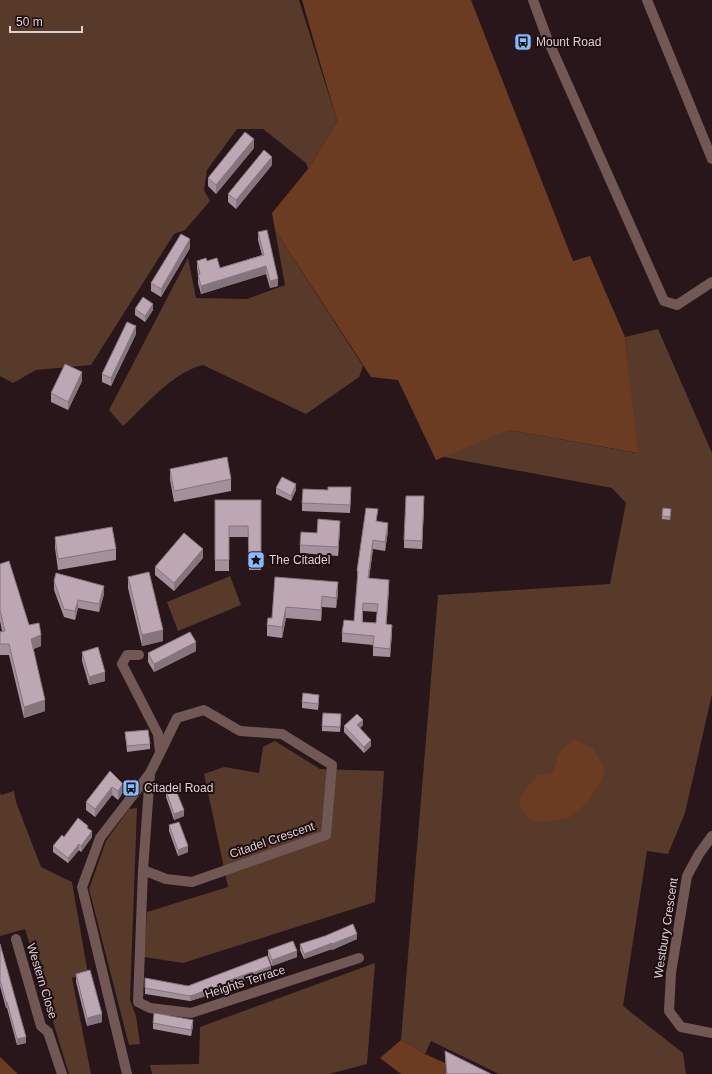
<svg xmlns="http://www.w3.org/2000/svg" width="712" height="1074" font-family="Helvetica,sans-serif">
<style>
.green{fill:#573a29}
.forest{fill:#6b3c21}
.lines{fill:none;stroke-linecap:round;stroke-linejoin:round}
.minor{stroke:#715854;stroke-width:10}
.wall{fill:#a3909a;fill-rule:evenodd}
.shaded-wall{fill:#84757d}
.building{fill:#bda7b3;stroke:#84757d;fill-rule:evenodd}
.labels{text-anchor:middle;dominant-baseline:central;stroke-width:4;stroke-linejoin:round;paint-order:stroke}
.poi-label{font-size:12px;fill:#ded1d3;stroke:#1e0d11;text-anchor:start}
.street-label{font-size:12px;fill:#ded1d3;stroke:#1e0d11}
</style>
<rect width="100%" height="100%" fill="#28161a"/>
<!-- green -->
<path class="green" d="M0,0H299L337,121L308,169L306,163L263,129H237L207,170L204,190L210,201L185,230L174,234L91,365L36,370L13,383L0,376Z
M275,230L363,366L359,377L306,414L203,365C173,372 146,405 123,426L109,410L188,258L196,298L247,299L285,285Z
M658,329L712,453V694L685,813L668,854L647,851L623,1006L683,1053L686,1074H499L431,1041L425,1054L401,1040L438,595L610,584L626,503L612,488L433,455L509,430L637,453L625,337Z
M230,576L241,605L178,631L167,602Z
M275,741L320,769L384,771L375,902L183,963L144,957L147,912L228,887L204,774L224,767L259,773L263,747Z
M14,791L16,802L41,867L72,882L88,974L72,978L91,1074H69L25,929L0,936V792L1,795Z
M137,808L130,1000L136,1016L140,1044L129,1045L89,889L106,841L129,809Z
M375,963L367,1064L329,1074H152L150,1065L199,1064L200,1027Z"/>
<!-- forest -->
<path class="forest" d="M302,0H471L573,261L590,256L625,337L638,453L509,430L436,460L398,380L371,377L275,230L272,213L308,169L337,121Z
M574,739L593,749L605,768L601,782L587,803L569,818L534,823L521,810L519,798L537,775L553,772L559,753Z
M401,1040L425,1054L445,1063L446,1074H401L380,1058Z
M0,1057L18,1074H0Z"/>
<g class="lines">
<!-- minor -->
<path class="minor" d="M533,0L547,38L664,301L677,305L712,282
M647,0L712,159
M150,773L143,870L138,1002L150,1008L191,1013L359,958
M712,836L699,854L687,876L671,973L669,1011L681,1027L712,1033
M143,870L166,879L192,882L326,835L332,765L282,734L240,731L204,710L177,718L160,753
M16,939L41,1026L48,1032L62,1074
M127,1074L82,887L100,838L150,773L160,753L158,734L122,664L127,655H139"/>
</g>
<!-- wall -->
<path class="wall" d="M254,148L216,194L208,186V178Z
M272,165L236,209L228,202V194Z
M258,232L278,286L270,288L266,274L201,294L198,283V275L197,268V261H207L220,268L262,255L258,240Z
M190,248L161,297L151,291V283Z
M135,309L153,310L145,322L135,315Z
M136,334L111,386L102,382V374Z
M82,381L68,410L51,402V393Z
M170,469L231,479V491L174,502L170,480Z
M276,488L296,490L291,501L276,494Z
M351,496L350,513L302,511V503Z
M215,500H261V570H249L248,537H229V571H215Z
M424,505L422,549L404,548V540Z
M671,512L670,520L662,519V516Z
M378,518L377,521L388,531L385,551L373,549L369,578L389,588L386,624L392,633L390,657L373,656V645L342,642V633L354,621L358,579L357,571ZM363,611L377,612L376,623L363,622Z
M340,529L338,556L300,553V545L317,533Z
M55,537L116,549V560L58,570L55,548Z
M203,558L174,591L155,575V567Z
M0,564L29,625L41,646L33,649L45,711L24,718L9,655H0V632L2,631L0,621Z
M128,577L163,641L142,646L128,588Z
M275,577L338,593L336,608L322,607L321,621L286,618L282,638L267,636V625L272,618Z
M54,581L104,594L99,612L78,608L75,620L64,617L54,590Z
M196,651L154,672L148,662V653Z
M82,652L105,681L89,685L82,661Z
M319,701L318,710L302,708V702Z
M341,720L340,732L322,731V726Z
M363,725L360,728L371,746L364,753L344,732V726Z
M125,732L150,744V749L127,752Z
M110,771L123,792L118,800L112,795L95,817L86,810V802Z
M166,791L184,816L174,820L166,797Z
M169,825L188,852L178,856L169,831Z
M88,828L92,837L81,852L79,850L68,863L53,852V846L64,837Z
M357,939L332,950V949L304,959L300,950V944Z
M0,944L26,1043L17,1045L7,1008H6L0,986Z
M268,950L297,957L272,966L268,956Z
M267,956L271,972L253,979L252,977L228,987V989L190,1001L145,994V988L188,986Z
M76,974L102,1022L87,1026L76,982Z
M153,1023L193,1026L191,1036L153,1029Z
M445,1051L491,1074H446Z"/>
<!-- shaded-wall -->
<path class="shaded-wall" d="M254,139V148L216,194V185Z
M272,157V165L236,209V200Z
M190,239V248L161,297V289Z
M266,266V274L201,294V286Z
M278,279V286L270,288V281Z
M153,304V310L145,322V316Z
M136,326V334L111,386V378Z
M82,372V381L68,410V402Z
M296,484V490L291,501V496Z
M424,496V505L422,549V541Z
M340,521V529L338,556V547Z
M388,523V531L385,551V542Z
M373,540V549L368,586V578Z
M203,549V558L174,591V583Z
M389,580V588L386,633V624Z
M338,582V593L336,608V598Z
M104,586V594L99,612V604Z
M322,596V607L321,621V610Z
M78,600V608L75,620V611Z
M286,607V618L282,638V627Z
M392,625V633L390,657V649Z
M163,630V641L142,646V635Z
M41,635V646L31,650V639Z
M196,642V651L154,672V664Z
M105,672V681L89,685V677Z
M45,700V711L24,718V707Z
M363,720V725L357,730V725Z
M371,740V746L364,753V747Z
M123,784V792L118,800V791Z
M112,787V795L95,817V809Z
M184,810V816L174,820V814Z
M92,831V837L81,852V846Z
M79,844V850L68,863V858Z
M188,846V852L178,856V850Z
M357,934V939L332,950V944Z
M332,943V949L304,959V954Z
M297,951V957L272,966V960Z
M271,966V972L253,979V973Z
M252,972V977L228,987V989L190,1001V996Z
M6,1002H7V1008H6Z
M102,1014V1022L87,1026V1018Z
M193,1020V1026L191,1036V1030Z
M26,1037V1043L17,1045V1039Z"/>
<!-- building -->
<path class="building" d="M245,132L254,139L216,185L208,178Z
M264,150L272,157L236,200L228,194Z
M267,230L278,279L270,281L266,266L201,286L198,275L200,274L197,261L206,258L207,261L217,258L220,268L264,255L258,232Z
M181,234L190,239L161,289L151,283Z
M143,297L153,304L145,316L135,309Z
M127,322L136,326L111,378L102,374Z
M65,364L82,372L68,402L51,393Z
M227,457L231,479L174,491L170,469Z
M282,477L296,484L291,496L276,488Z
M328,487H351L350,505L302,503L303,489L328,490Z
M406,496H424L422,541L404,540Z
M215,500H261V559H249L248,526H229V560H215Z
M366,508L378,509L376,521L388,523L385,542L373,540L368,578L389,580L386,624L392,625L390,649L373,647L374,636L342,633L344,620L354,621L358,571H357ZM363,603L378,604L376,623L362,622Z
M663,508L671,509L670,517L662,516Z
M318,519L340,521L338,547L300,545L301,532L317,533Z
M112,527L116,549L58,559L55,537Z
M184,533L203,549L174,583L155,567Z
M9,561L29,625L39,623L41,635L31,639L45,700L24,707L9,644H0V632L5,631L0,610V564Z
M149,572L163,630L142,635L128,577Z
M56,573L104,586L99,604L78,600L75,611L64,609L54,581Z
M275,577L338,582L336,598L322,596L321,610L286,607L282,627L267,625L268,618H272Z
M190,632L196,642L154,664L148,653Z
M98,647L105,672L89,677L82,652Z
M303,693L319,695L318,704L302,702Z
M323,713L341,714L340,727L322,726Z
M357,714L363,720L357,725L371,740L364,747L344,726Z
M148,730L150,744L127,746L125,732Z
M110,771L123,784L118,791L112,787L95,809L86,802Z
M175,788L184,810L174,814L166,791Z
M78,818L88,826L87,828L92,831L81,846L79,844L68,858L53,846L62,835L64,837Z
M179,822L188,846L178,850L169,825Z
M353,924L357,934L332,944V943L304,954L300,944L325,936Z
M293,941L297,951L272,960L268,950Z
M0,944L26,1037L17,1039L7,1002H6L0,980Z
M267,956L271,966L253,973L252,972L227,981L228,983L190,996L145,988V978L188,986Z
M90,970L102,1014L87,1018L76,974Z
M154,1013L193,1020L191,1030L153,1023Z
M445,1051L491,1074H447Z"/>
<!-- icons -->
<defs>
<symbol id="bus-square" viewBox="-11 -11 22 22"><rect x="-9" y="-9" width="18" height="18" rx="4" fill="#88bafc" stroke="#1e0d11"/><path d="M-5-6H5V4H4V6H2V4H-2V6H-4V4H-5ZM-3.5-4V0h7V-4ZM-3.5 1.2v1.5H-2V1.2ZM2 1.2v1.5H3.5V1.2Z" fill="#111"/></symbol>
<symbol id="sight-square" viewBox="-11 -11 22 22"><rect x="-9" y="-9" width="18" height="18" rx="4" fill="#88bafc" stroke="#1e0d11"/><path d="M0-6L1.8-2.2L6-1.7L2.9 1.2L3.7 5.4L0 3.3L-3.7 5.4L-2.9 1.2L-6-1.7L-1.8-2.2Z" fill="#111"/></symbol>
</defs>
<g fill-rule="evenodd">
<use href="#bus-square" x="513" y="32" width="20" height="20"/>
<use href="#sight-square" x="246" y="550" width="20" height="20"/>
<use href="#bus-square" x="121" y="778" width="20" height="20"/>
</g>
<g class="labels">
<!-- poi labels -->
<g class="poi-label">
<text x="536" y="42">Mount Road</text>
<text x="269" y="560">The Citadel</text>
<text x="144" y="788">Citadel Road</text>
</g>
<!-- street labels -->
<g class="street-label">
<text transform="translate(272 840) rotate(-19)">Citadel Crescent</text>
<text transform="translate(666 928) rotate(-81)">Westbury Crescent</text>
<text transform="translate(42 981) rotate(73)">Western Close</text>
<text transform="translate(245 982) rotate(-18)">Heights Terrace</text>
</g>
</g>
<!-- scale -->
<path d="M10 26v6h72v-6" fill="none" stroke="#ded1d3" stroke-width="2"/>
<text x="16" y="26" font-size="12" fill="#ded1d3" stroke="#1e0d11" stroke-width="3" paint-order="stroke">50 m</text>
</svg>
